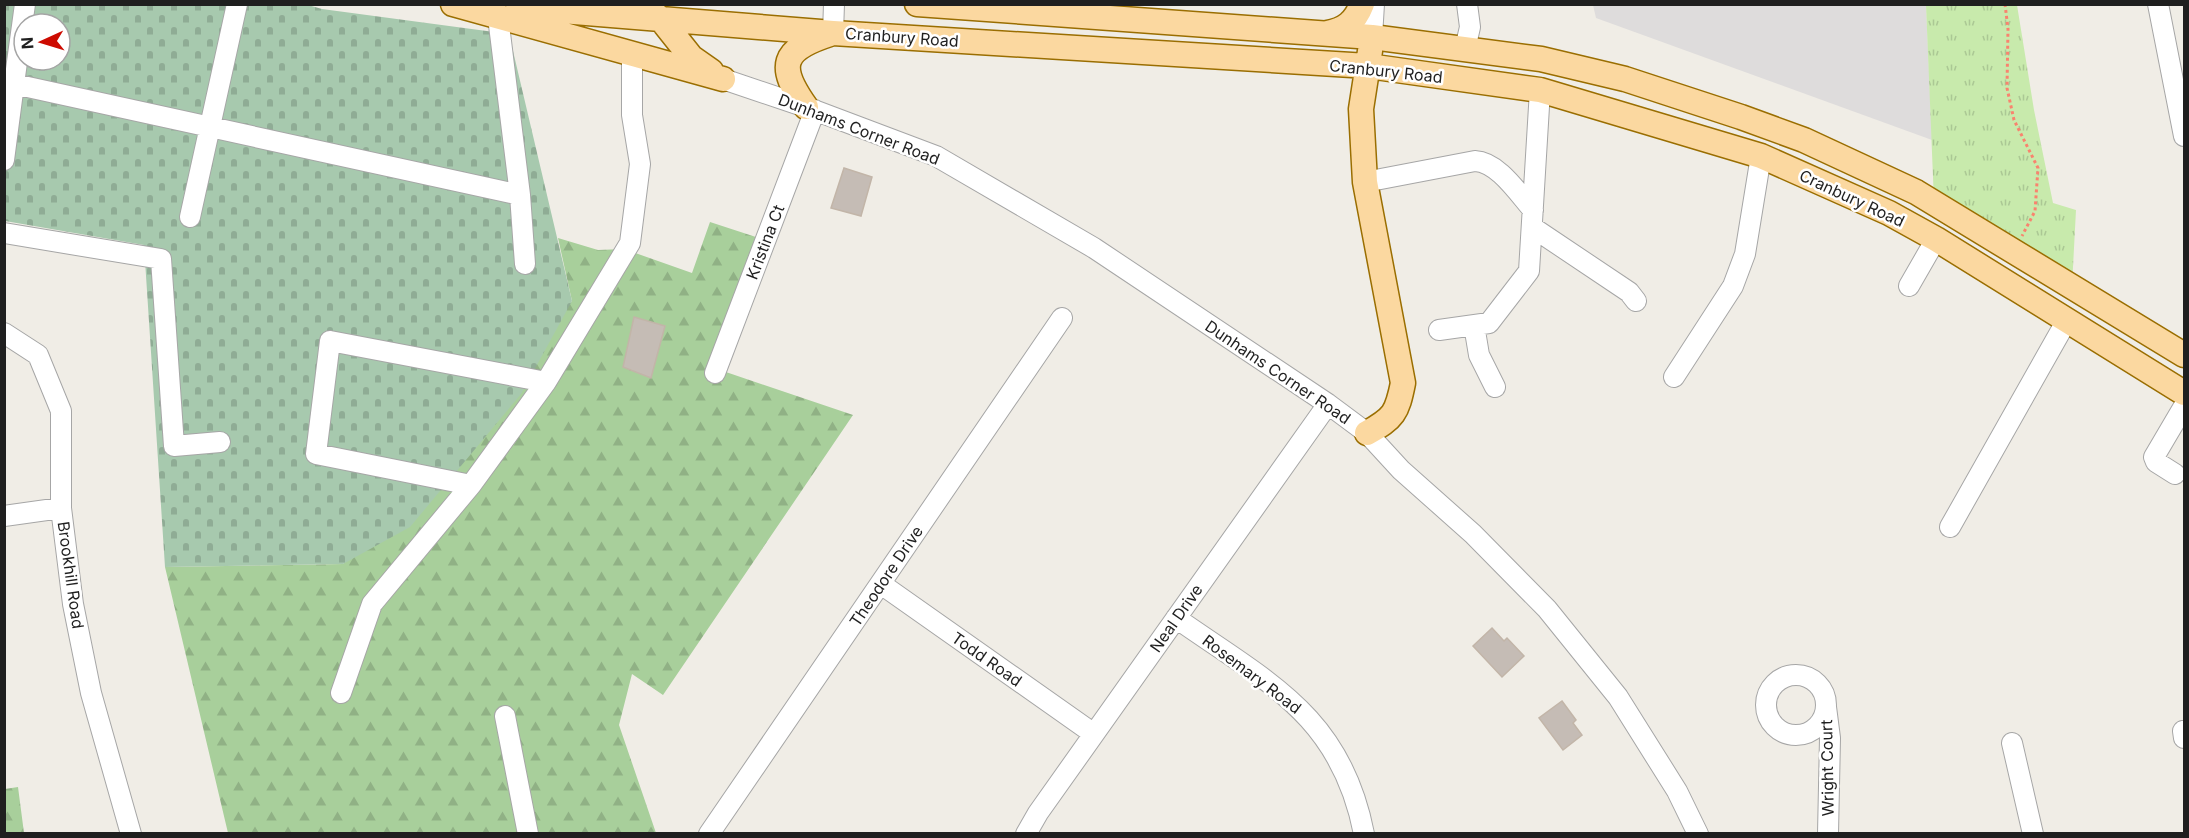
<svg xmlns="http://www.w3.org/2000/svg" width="2189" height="838" font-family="Inter,sans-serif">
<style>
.residential{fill:#dedcdc}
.grass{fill:url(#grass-tufts)}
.forest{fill:url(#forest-firs)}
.cemetery{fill:url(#cemetery-stones);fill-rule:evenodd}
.building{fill:#c5bcb5;stroke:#c2b5a8;stroke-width:1.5}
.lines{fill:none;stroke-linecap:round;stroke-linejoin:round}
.minor-casing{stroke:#a6a6a6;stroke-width:22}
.major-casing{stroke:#9a6e01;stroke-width:27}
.path{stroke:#f9836e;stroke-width:3;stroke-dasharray:3 3;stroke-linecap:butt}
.minor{stroke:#fff;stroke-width:20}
.major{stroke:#fbd8a0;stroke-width:24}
.labels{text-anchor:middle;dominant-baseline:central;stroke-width:5;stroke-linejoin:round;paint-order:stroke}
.street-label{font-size:16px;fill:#1f1f1f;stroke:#fff}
</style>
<defs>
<pattern id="grass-tufts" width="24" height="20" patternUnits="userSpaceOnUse" patternTransform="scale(1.5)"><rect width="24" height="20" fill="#c8eaac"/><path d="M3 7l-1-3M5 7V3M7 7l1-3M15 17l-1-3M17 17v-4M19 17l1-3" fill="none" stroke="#abc894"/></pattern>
<pattern id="forest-firs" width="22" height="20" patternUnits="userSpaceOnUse" patternTransform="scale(1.5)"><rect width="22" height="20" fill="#a8cf9b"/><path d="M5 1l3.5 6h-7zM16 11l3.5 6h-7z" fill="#90b185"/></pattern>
<pattern id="cemetery-stones" width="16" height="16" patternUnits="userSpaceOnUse" patternTransform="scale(1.5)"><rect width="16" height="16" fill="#a7c9ae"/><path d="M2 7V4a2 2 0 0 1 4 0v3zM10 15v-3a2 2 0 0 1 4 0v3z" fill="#8fac95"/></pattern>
</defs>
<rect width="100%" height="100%" fill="#f0ede6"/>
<!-- residential -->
<path class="residential" d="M1593,5H1926L1932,140L1596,18Z"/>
<!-- grass -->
<path class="grass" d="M1926,5H2017L2034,110L2053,203L2076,210L2072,286L1934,202Z"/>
<!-- forest -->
<path class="forest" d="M710,222L762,239L720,370L853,415L663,695L632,674L619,725L656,833H228L165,567L343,564L572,301L558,238L598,250L624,249L692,273Z
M18,787L24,833H5V789Z"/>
<!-- cemetery -->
<path class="cemetery" d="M4,5H308L322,9L509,34L572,301L521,394L410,527L343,564L165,567L144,245L5,221ZM24,24H60V60H24Z"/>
<!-- building -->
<path class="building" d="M844,168L872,177L861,216L831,208Z
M634,317L665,326L651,378L623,367Z
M1492,628L1504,641L1507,638L1524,656L1502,677L1473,646Z
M1562,701L1576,720L1573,723L1582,735L1563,750L1539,718Z"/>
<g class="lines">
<defs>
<path id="minor" d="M25,4L14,84L520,195L498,17
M2158,4L2184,136
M833,33L834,4
M1372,37L1374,4
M1465,49L1470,27L1467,4
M723,79L806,107L936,156L1094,248L1328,404L1367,433L1401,470L1473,534L1547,609L1618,697L1677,791L1698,834
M4,160L14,84
M1365,182L1475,161C1498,162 1518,193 1533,210
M520,195L525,264
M190,217L237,4
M1532,227L1629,292L1636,301
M4,233L161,259L174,446L220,442
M1909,286L1936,239
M1474,325L1479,355L1495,387
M1439,330L1489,323L1529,271L1540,90
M4,333L38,355L61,411V508L73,604L91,693L131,834
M715,373L815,110
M1674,377L1733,286L1745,254L1761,156
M546,382L471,485L316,454L330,341L546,382L630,243L640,164L632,115V53
M2175,474L2156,462L2154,457L2184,406
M4,516L61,508
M1950,527L2067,320
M881,584L1094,734
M1176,618C1267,682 1341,715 1364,834
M1766 705a30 30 0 1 1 60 0a30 30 0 1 1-60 0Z
M341,693L372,604L471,485
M1826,707L1830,738L1828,834
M505,716L528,834
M2183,731L2184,738
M2012,743L2033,834
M709,834L1062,318
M1026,834L1038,813L1328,404"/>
<path id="major" d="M453,4L723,79
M518,4L562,11L833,33L1368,66L1540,90L1761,156L1889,213L1936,239L2184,393
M917,4L1372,37L1541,59L1625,79L1741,117L1804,140L1916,192L2184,355
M653,13L660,18L691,57L711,71
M1327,33C1345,30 1355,22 1362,4
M806,107C777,66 781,50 830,34
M1367,433C1394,418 1397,413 1403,383L1365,182L1361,109L1370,51"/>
</defs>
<!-- minor casing -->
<use href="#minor" class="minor-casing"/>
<!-- major casing -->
<use href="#major" class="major-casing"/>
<!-- path -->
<path class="path" d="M2005,4L2008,29L2007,88L2014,120L2038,168L2035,211L2022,236"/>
<!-- minor -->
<use href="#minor" class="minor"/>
<!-- major -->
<use href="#major" class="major"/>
</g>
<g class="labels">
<!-- street labels -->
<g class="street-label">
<text transform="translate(902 37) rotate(4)">Cranbury Road</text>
<text transform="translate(1386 71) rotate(6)">Cranbury Road</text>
<text transform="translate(859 129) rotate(21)">Dunhams Corner Road</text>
<text transform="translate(1852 198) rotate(25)">Cranbury Road</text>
<text transform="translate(765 242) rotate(-69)">Kristina Ct</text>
<text transform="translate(1278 372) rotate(34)">Dunhams Corner Road</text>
<text transform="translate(71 575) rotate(82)">Brookhill Road</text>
<text transform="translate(886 576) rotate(-56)">Theodore Drive</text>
<text transform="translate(1176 618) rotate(-55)">Neal Drive</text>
<text transform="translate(987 659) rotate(35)">Todd Road</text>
<text transform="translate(1252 674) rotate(37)">Rosemary Road</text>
<text transform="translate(1827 768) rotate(-91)">Wright Court</text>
</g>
</g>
<!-- border -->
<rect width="2189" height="838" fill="none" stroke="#1f1f1f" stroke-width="12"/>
<!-- north arrow -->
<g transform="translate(42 42) rotate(266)"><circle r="28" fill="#ffffff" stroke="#a5a5a5" stroke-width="1.5"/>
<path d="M0-4.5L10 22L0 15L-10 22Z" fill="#cd0b01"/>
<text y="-9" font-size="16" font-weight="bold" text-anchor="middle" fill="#1f1f1f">N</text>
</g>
</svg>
